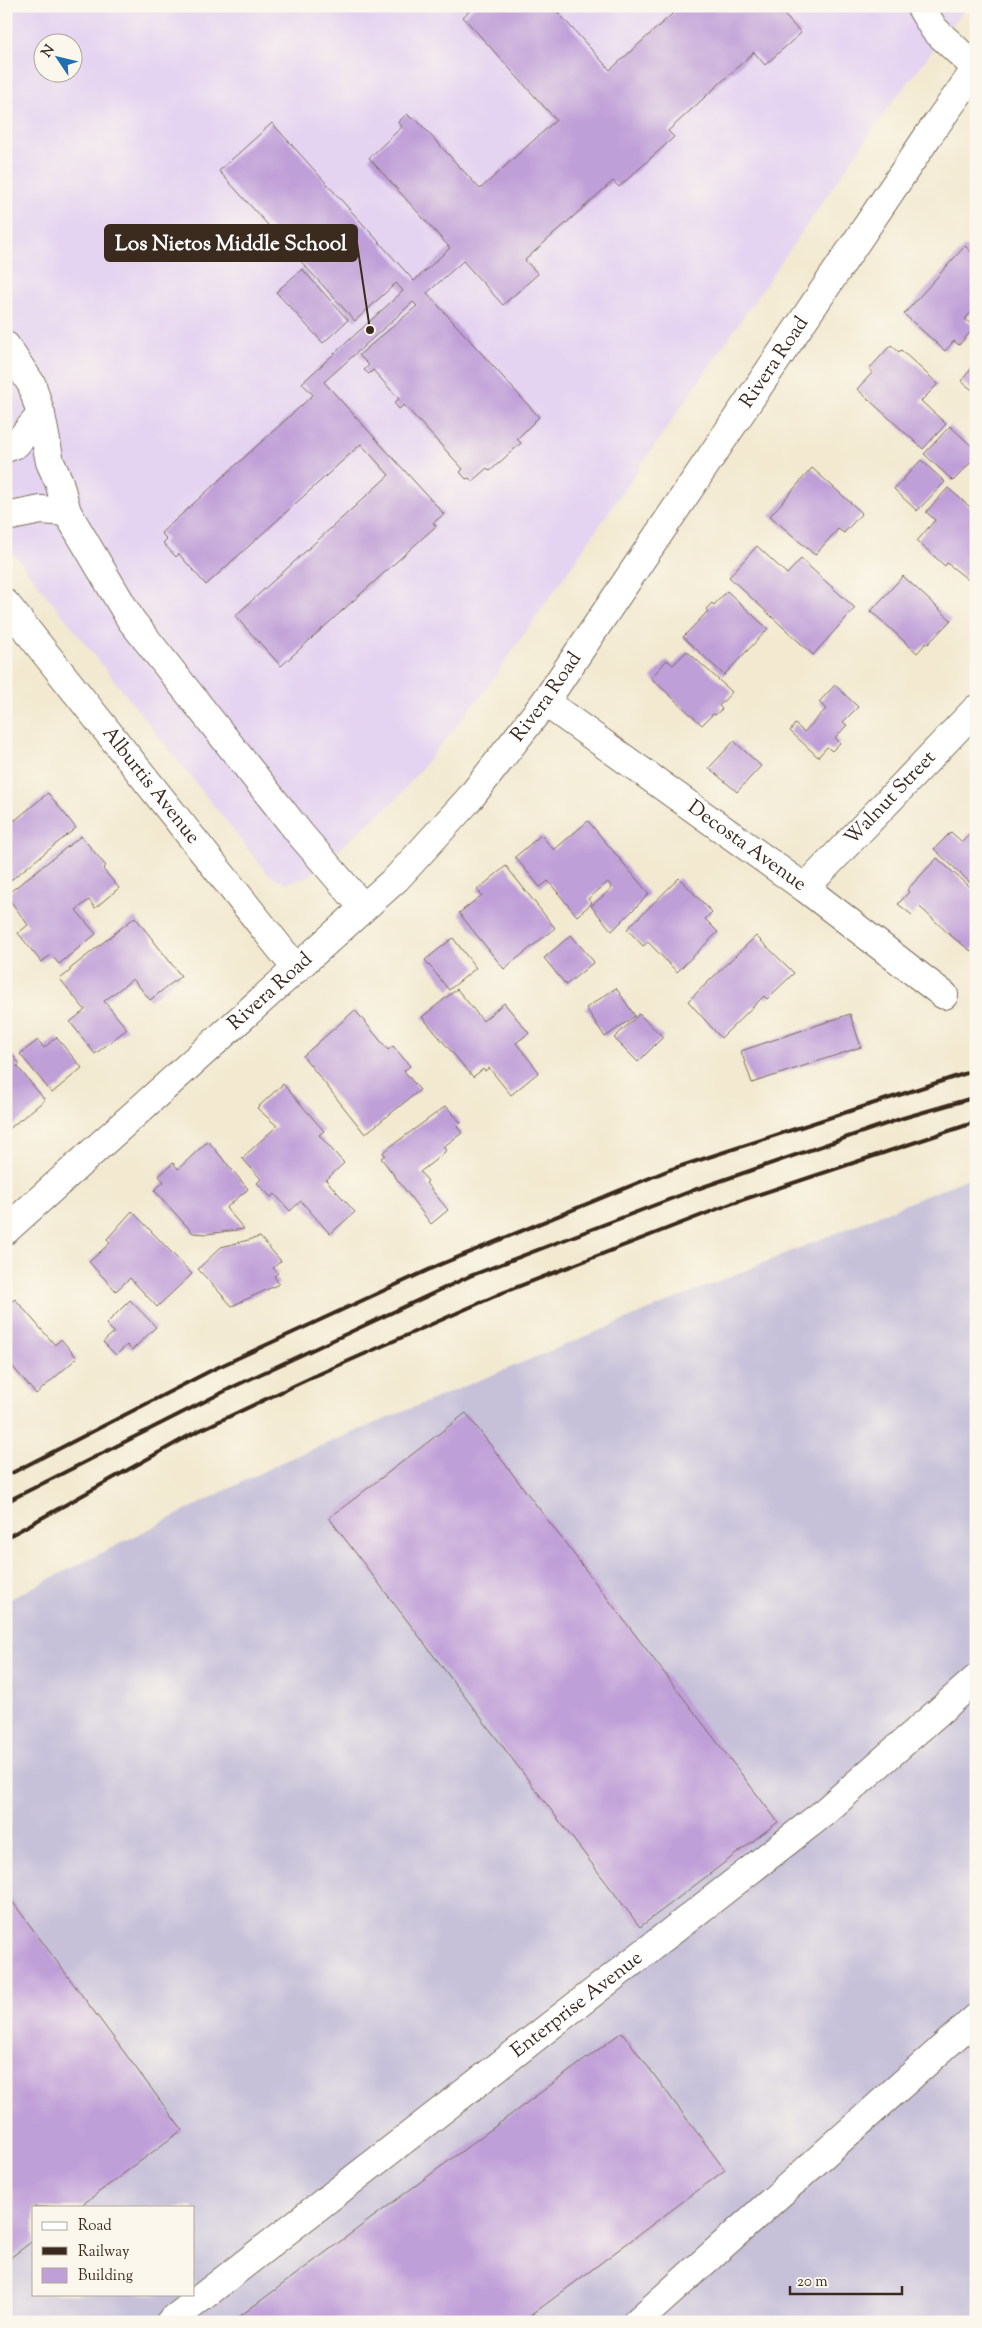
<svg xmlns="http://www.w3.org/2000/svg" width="982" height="2328" font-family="'Sorts Mill Goudy',serif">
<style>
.built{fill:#e4d3f1;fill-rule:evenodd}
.industrial{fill:#c6c0d9;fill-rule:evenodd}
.building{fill:#bf9fd8}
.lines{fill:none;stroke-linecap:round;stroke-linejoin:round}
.minor-casing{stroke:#7b6d5c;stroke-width:30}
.minor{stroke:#fff;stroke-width:28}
.rail{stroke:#3b2a1e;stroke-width:4}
.labels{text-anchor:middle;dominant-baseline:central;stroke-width:4;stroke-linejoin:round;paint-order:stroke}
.street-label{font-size:20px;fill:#3b2a1e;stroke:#fbf7ec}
.leader{fill:none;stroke:#3b2a1e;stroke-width:2}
.callout-dot{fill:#3b2a1e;stroke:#fbf7ec;stroke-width:2}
.callout{fill:#3b2a1e;stroke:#3b2a1e;stroke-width:2}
.callout-label{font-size:21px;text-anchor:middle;font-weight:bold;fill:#fff}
</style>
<rect width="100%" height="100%" fill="#fbf7ec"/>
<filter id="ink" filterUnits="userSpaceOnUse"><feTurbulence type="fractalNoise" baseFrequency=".02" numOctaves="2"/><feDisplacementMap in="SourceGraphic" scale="10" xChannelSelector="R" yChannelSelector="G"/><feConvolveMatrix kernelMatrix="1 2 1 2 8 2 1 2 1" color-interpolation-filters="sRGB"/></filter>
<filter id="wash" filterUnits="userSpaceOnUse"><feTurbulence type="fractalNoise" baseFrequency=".0096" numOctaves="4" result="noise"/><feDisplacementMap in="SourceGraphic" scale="20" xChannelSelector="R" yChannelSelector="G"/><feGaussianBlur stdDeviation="1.12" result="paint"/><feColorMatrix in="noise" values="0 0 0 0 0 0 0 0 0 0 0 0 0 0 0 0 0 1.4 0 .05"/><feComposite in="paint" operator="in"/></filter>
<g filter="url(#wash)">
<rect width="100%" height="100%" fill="#f2e9d0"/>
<!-- built -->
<path class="built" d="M6,6H967L882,116L487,688L398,797L309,876L287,883L268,874L6,544ZM42,42H72V72H42Z"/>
<!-- industrial -->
<path class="industrial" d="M976,1175V2322H6V1601L284,1461ZM34,2207H194V2294H34Z"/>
<g id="blocks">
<!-- building -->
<path class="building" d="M475,6H552L610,70L681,6H776L801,33L765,65L754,52L668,131L674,137L619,187L613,181L525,260L538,274L503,305L463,261L427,293L539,417L517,439L521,443L490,471L487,468L472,481L469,478L466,479L460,472L463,469L404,405L399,409L394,403L399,399L373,370L369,374L364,370L369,365L359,355L417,306L413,302L324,382L444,514L433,523L436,526L281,666L235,616L389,475L361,444L206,585L179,554L176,557L163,543L167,539L161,533L313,395L302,383L403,291L396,283L355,321L219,171L272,123L414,281L450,248L369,158L402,127L398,122L407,114L412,119L414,117L480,189L556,120L463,17Z
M965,246L976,256V307L965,319L975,327L959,345L954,341L945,351L904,314Z
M302,269L348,320L323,343L276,292Z
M891,345L899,352L901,350L938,384L921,401L946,424L923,449L857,389L873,372L869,369Z
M976,363V393L961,381Z
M950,426L976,450V457L953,481L924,454Z
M921,460L945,482L917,511L894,489Z
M812,468L862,513L844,533L838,529L815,555L770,516Z
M948,488L976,512V586L947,563L945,566L917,541L935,520L926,512Z
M757,546L787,574L801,559L855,608L813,655L729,577Z
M903,576L951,620L928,644L926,643L917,653L871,611Z
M727,591L768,629L724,675L683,637L708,611L706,609L712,603L714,605Z
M687,651L732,692L719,706L722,709L715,715L713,714L702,725L651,678L667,660L673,665Z
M835,685L858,707L843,722L847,725L835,738L840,743L832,751L827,747L818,757L790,731L795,724L804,732L826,709L819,702Z
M734,741L761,766L737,792L709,768Z
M48,793L76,828L6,884V812L14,821Z
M588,821L649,894L612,931L591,906L612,888L608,882L588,899L592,903L577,916L548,881L540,887L515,857L541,835L554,850Z
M976,827V888L934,849L951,832L962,842Z
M81,836L106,866L103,869L119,888L95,908L89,900L76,910L96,934L59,964L51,955L41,962L18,933L28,925L6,895Z
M937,858L976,893V949L974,947L971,951L950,935L920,907L912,915L898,904L909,892L907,890Z
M506,866L555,928L504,969L459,913L482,895L477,890Z
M679,878L712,912L705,919L718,932L677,972L648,942L643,946L627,929Z
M135,917L181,976L150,1000L133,979L104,1001L127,1029L95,1054L70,1022L85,1010L60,979L70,971V969Z
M571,935L594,962L566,985L544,958Z
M756,936L794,973L767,999L764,996L721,1038L688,1001Z
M453,938L476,968L449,990L425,960Z
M616,988L635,1016L605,1037L586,1008Z
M457,989L483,1021L504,1003L529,1033L516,1043L539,1072L511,1095L489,1068L485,1071L483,1069L473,1077L422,1017Z
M355,1010L388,1050L393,1046L410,1066L404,1071L420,1090L365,1134L303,1056Z
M639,1014L663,1037L638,1062L614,1038Z
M850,1014L861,1047L752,1083L741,1051Z
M56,1037L82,1068L52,1093L20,1054L38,1040L44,1048Z
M6,1047L20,1064L17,1066L45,1100L6,1131Z
M283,1084L324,1131L319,1135L344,1163L326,1180L355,1212L330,1234L301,1201L290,1211L275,1194L271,1197L257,1183L261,1179L242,1158L277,1126L257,1108Z
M446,1106L461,1123L457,1127L462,1133L443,1147L446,1150L443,1154L420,1172L428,1181L426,1183L448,1210L431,1224L381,1158L385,1155L383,1152Z
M208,1141L248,1189L226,1208L244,1229L207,1234L193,1233L154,1190L164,1182L159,1176L173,1163L178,1169Z
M132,1211L192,1274L157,1307L130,1278L116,1291L89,1262L110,1243L107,1239Z
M260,1237L281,1261L273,1268L278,1273L274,1276L279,1284L232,1306L198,1269L221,1247Z
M15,1299L55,1345L61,1339L77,1358L36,1394L6,1359V1306Z
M130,1300L156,1327L132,1350L127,1345L116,1355L103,1342L114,1332L106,1324Z
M466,1413L778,1822L640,1927L329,1518Z
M6,1893L182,2130L79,2207H34V2240L6,2261Z
M622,2032L725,2170L522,2322H232Z"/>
</g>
</g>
<g filter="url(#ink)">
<use href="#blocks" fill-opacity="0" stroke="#7b6d5c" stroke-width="1"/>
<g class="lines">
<defs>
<g id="minor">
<path d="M920,6L934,29L976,68"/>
<path d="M6,346L32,385L41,415L50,462L59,482L67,512L131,620L301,835L363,907"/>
<path d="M6,448L16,444L41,415"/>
<path d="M6,517L41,510L67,512"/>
<path id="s1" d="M6,604L295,967"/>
<path id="s2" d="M545,702L805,888L944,995"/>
<path id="s3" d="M805,888L976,709"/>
<path id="s4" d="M6,1230L397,878L470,798L545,702L928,136L976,69"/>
<path id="s5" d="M170,2322L821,1815L976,1679"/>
<path d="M637,2322L976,2018"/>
</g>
</defs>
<!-- minor casing -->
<use href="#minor" class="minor-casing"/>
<!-- minor -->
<use href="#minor" class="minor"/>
<!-- rail -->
<path class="rail" d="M6,1476L212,1370L439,1265L669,1170L976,1070
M6,1502L235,1386L470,1276L694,1190L903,1118L976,1097
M6,1538L192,1434L317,1375L502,1293L733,1203L976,1122"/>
</g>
</g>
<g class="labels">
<!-- street labels -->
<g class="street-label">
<text stroke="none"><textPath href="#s4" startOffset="1166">Rivera Road</textPath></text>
<text stroke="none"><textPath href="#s4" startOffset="761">Rivera Road</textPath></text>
<text stroke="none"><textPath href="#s1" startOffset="232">Alburtis Avenue</textPath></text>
<text stroke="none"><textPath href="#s3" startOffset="124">Walnut Street</textPath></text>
<text stroke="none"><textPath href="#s2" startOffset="248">Decosta Avenue</textPath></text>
<text stroke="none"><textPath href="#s4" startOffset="356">Rivera Road</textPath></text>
<text stroke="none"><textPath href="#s5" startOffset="516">Enterprise Avenue</textPath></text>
</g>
</g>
<!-- callouts -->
<path class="leader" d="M370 330L357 243"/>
<circle class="callout-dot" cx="370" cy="330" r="5"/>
<rect class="callout" x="105" y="225" width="252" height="36" rx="5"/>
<g class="callout-label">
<text x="231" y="250">Los Nietos Middle School</text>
</g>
<!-- margin -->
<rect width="982" height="2328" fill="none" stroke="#fbf7ec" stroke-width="25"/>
<!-- legend -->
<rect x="32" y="2206" width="162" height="90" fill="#fbf7ec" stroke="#aea59a"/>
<rect x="42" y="2222" width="25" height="8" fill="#ffffff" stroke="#aea59a"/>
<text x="78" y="2230" font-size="15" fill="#3b2a1e">Road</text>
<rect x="42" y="2247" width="25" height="8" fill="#3b2a1e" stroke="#aea59a"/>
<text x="78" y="2256" font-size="15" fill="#3b2a1e">Railway</text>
<rect x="42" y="2268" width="25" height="15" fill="#bf9fd8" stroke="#aea59a"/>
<text x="78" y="2280" font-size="15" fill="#3b2a1e">Building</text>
<!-- north arrow -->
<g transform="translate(58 58) rotate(305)"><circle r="24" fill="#fbf7ec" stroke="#aea59a"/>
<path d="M0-4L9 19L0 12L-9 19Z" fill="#1f6fb2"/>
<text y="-8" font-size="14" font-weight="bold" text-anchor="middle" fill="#3b2a1e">N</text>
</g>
<!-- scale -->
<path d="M790 2286v8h112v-8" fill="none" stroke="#3b2a1e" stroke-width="2.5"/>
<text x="797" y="2286" font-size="15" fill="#3b2a1e" stroke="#fbf7ec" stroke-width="4" paint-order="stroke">20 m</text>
</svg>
